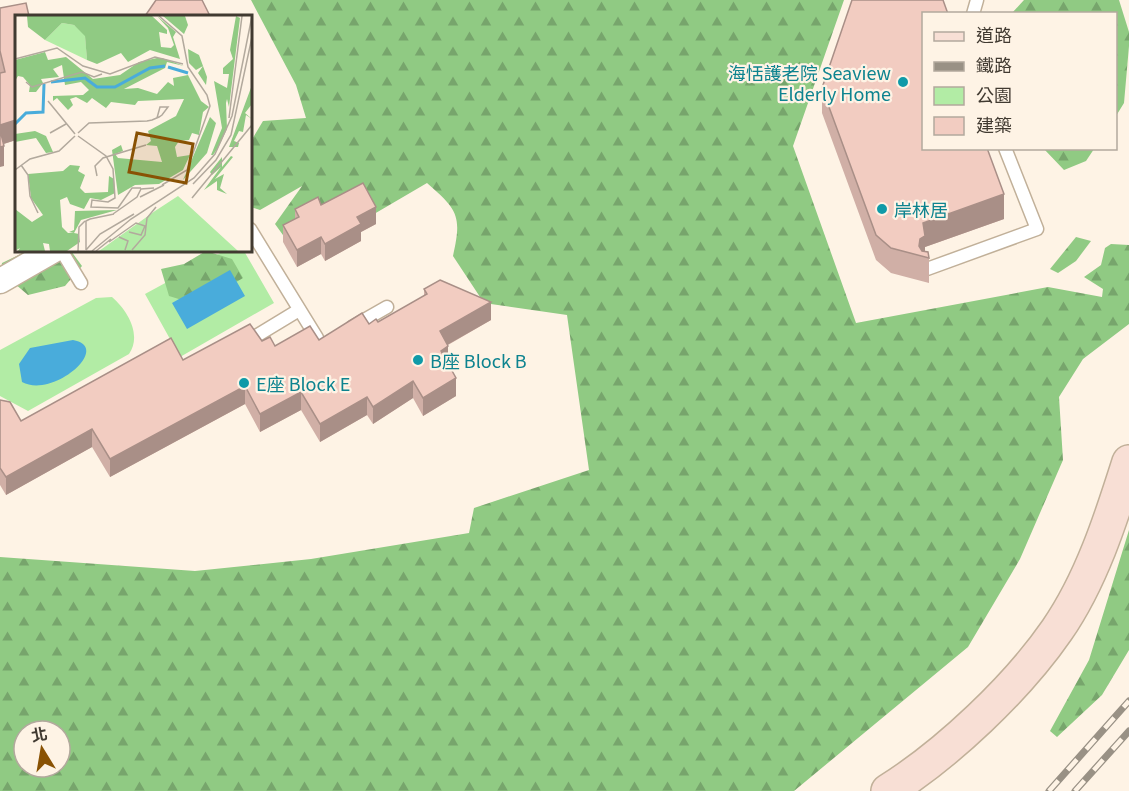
<svg xmlns="http://www.w3.org/2000/svg" width="1129" height="791" font-family="Georgia,'Noto Sans TC',serif">
<style>
.green{fill:#b2eca5}
.forest{fill:url(#forest-firs);fill-rule:evenodd}
.water{fill:#49acdb}
.lines{fill:none;stroke-linecap:round;stroke-linejoin:round}
.lane-casing{stroke:#c1b099;stroke-width:15}
.street-casing{stroke:#c1b099;stroke-width:27}
.secondary-casing{stroke:#c1b099;stroke-width:36}
.lane{stroke:#fff;stroke-width:12}
.street{stroke:#fff;stroke-width:24}
.secondary{stroke:#f8dfd5;stroke-width:33}
.rail-casing{stroke:#999185;stroke-width:7}
.rail{stroke:#fef3e5;stroke-width:4.5;stroke-dasharray:14;stroke-linecap:butt}
.wall{fill:#d0afa6}
.shaded-wall{fill:#a98f87}
.building{fill:#f2ccc1;stroke:#a98f87;stroke-width:1.5}
.culture-dot{fill:#0f9aa8;stroke:#fef3e5;stroke-width:2}
.labels{text-anchor:middle;dominant-baseline:central;stroke-width:4.5;stroke-linejoin:round;paint-order:stroke}
.culture-label{font-size:18px;fill:#0d838f;stroke:#fef3e5;text-anchor:start}
.inset-river{fill:none;stroke:#49acdb;stroke-width:3}
.inset-road{fill:none;stroke:#b2a99d;stroke-width:1.5}
.view{fill:#895204;fill-opacity:0.15;stroke:#895204;stroke-width:3}
.inset-edge{fill:none;stroke:#413a31;stroke-width:3}
</style>
<defs>
<pattern id="forest-firs" width="22" height="20" patternUnits="userSpaceOnUse" patternTransform="scale(1.5)"><rect width="22" height="20" fill="#90ca83"/><path d="M5 1l3.5 6h-7zM16 11l3.5 6h-7z" fill="#77a56c"/></pattern>
</defs>
<rect width="100%" height="100%" fill="#fef3e5"/>
<!-- green -->
<path class="green" d="M224,251H244L274,303L180,357L145,294Z
M112,297C128,311 142,335 129,354L28,411L0,396V350L96,298Z"/>
<!-- forest -->
<path class="forest" d="M251,0H844L793,146L856,323L1048,287L1102,297L1103,289L1084,277L1101,265L1105,248L1111,244L1129,245V324L1083,359L1059,397L1063,460L1020,559L968,647L794,791H0V557L195,571L311,559L469,533L474,508L589,470L567,315L484,303L453,256C462,216 458,210 427,183L357,224L288,242L275,224L302,186L260,210L251,207V141L263,121L306,118L296,85ZM24,731H60V767H24Z
M1024,0H1119L1129,32V46L1124,103L1116,116V14L1012,13Z
M1044,149H1094L1086,161L1064,170Z
M1076,237L1091,241L1076,261L1058,273L1050,269Z
M27,251H71L82,266L65,286L28,295L1,272L2,263Z
M206,251L232,259L243,278L198,305L169,296L161,269L184,264Z
M1129,530V650L1102,695L1057,737L1050,731L1089,660Z"/>
<!-- water -->
<path class="water" d="M230,270L245,296L187,329L172,303Z
M73,340C113,347 53,399 22,382L19,364L30,348Z"/>
<g class="lines">
<defs>
<path id="lane" d="M973,14L977,0
M250,229L317,338
M61,250L81,283
M927,269L1037,229L1005,148
M352,327L387,307
M256,336L299,310"/>
<path id="street" d="M0,281L54,250"/>
<path id="secondary" d="M888,791C947,754 1017,688 1057,630C1091,581 1111,519 1129,462"/>
</defs>
<!-- lane casing -->
<use href="#lane" class="lane-casing"/>
<!-- street casing -->
<use href="#street" class="street-casing"/>
<!-- secondary casing -->
<use href="#secondary" class="secondary-casing"/>
<!-- lane -->
<use href="#lane" class="lane"/>
<!-- street -->
<use href="#street" class="street"/>
<!-- secondary -->
<use href="#secondary" class="secondary"/>
<defs>
<path id="rail" d="M1049,791L1129,701
M1075,791L1129,731"/>
</defs>
<!-- rail casing -->
<use href="#rail" class="rail-casing"/>
<!-- rail -->
<use href="#rail" class="rail"/>
</g>
<!-- wall -->
<path class="wall" d="M0,8L16,16V140L4,144V166L0,71Z
M924,14L1004,219L925,247V251L929,258V283L891,273L876,260L822,113V88Z
M321,205L376,224L361,232V241L325,261L321,254L297,267L283,242V225L295,219V209Z
M424,289L491,320L448,345V364L456,396L423,416L413,398L373,424L367,415L320,442L301,410L260,432L245,404L110,477L92,447L6,495L0,485V400L21,421L183,360L262,341L275,346L319,340L378,322L424,296Z"/>
<!-- shaded-wall -->
<path class="shaded-wall" d="M16,120V140L0,145V125Z
M4,146V166L0,167V147Z
M1004,194V219L925,247V257L919,246L923,223Z
M376,207V224L361,232V241L325,261V244L357,217Z
M321,237V254L297,267V250Z
M491,302V320L440,349V331Z
M448,346V364L441,351Z
M456,378V396L423,416V398Z
M413,381V398L373,424V407Z
M245,386V404L110,477V459Z
M301,392V410L260,432V414Z
M367,397V415L320,442V424Z
M92,429V447L6,495V477Z"/>
<!-- building -->
<path class="building" d="M156,0H202L210,16H145Z
M852,0H943L948,14H924V148H987L1004,194L923,223L925,236L920,239L919,246L922,251L928,252L929,258L891,248L876,235L822,88Z
M26,3L29,16H16V120L0,125V73L5,72L0,51V8Z
M0,130L4,146L0,147Z
M363,183L376,207L357,217L361,224L325,244L321,237L297,250L283,225L299,217L295,209L318,197L321,205Z
M440,280L491,302L440,331L448,346L441,351L456,378L423,398L413,381L373,407L367,397L320,424L301,392L260,414L245,386L110,459L92,429L6,477L0,468V400L10,402L21,421L171,338L183,360L250,324L262,341L270,337L275,346L310,326L319,340L362,313L369,324L376,319L378,322L427,294L424,289Z"/>
<!-- markers -->
<g class="culture-dot">
<circle cx="903" cy="82" r="6"/>
<circle cx="882" cy="209" r="6"/>
<circle cx="418" cy="360" r="6"/>
<circle cx="244" cy="383" r="6"/>
</g>
<g class="labels">
<!-- culture labels -->
<g class="culture-label">
<text x="891" y="72" text-anchor="end">海恬護老院 Seaview<tspan x="891" dy="21">Elderly Home</tspan></text>
<text x="894" y="209">岸林居</text>
<text x="430" y="360">B座 Block B</text>
<text x="256" y="383">E座 Block E</text>
</g>
</g>
<!-- overview -->
<g transform="translate(15 15)">
<rect width="237" height="237" fill="#fef3e5"/>
<path d="M47,8L59,10L70,20L72,45L30,25ZM163,181L223,236H84L140,196Z" fill="#b2eca5"/>
<path d="M12,1H137L152,15V19L144,17L146,32L156,33L159,30L153,13L142,1L161,17L158,22L165,44L135,35L113,47L106,38L82,49L72,45L70,21L59,10L47,8L30,25L13,12ZM148,1H170L173,10L169,19ZM221,1L225,3L214,92L212,84L211,88L212,114L203,133L198,140H196L207,113L199,66L212,73L214,59H208V53L218,44L215,35ZM173,34L184,40L192,62L191,70L183,58L188,51L181,55L174,48ZM30,37L33,45L51,42L78,64L105,60L124,47L142,43H147L169,51L152,47L150,53L109,74L123,73L142,79L153,67L159,71L158,63L173,60L186,86L194,92L188,97L184,120L177,118L174,125L164,126L160,132L162,142L175,140L168,155L144,169L120,170L103,180L97,135L106,130L108,136L100,139L103,143L147,147L142,131L131,130L136,126L133,116L161,101L169,84L123,86L120,90L96,87L91,93L77,83L72,88L61,82L55,84L58,90L53,95L42,83L38,86V81L68,80L74,75L66,67L50,70L47,50L38,54L44,62L26,64L28,68L21,77H14L15,70L8,62L3,61L0,66V45ZM237,70V89L230,98L237,104L231,100L228,117L224,116L219,126L224,128L223,132H214ZM195,102L201,108L192,138L168,165ZM20,116L31,121L38,137L31,138L21,123L0,127V119ZM216,141L218,142L200,164L209,159L205,173L212,179L202,175V166L189,175L206,152L197,160L195,157L207,142V152ZM55,150L65,151L63,156L70,160L65,173L70,178L93,177L94,161L99,164L100,178L86,185L75,183L69,194L55,189L52,182L45,185L47,212L53,218H59L54,217L59,215L60,196L102,195L66,205L59,218L64,219L65,227L52,236H35L34,229L28,228L30,236H3L5,233L0,236V194L17,207L28,200L16,183L13,159L48,156Z" fill="#90ca83"/>
<path class="inset-river" d="M153,52L173,58M36,67L70,63L82,72H100L135,53L150,51M0,109L11,98L28,97L29,69"/>
<path class="inset-road" d="M144,1L167,21L173,52L192,80L195,91L172,155L147,170M0,44L42,33L68,51L95,59L140,42L168,49M11,67L17,72L67,57L79,62L87,59M33,86L60,119M214,103L227,1M35,118L51,109M63,118L74,108L132,106L137,105L144,102L147,100L153,92H145L142,103M63,121L91,141L98,154L100,183L93,187L77,185L76,192L103,193L117,173H126M6,150L13,160L15,181L23,198M0,155L15,144L44,136L60,121M82,161L80,151L88,143L131,130M178,169L201,145L216,120L237,22M125,182L149,170M177,183L237,110M98,199L122,182L126,174L139,173M75,204L99,199M104,222L113,226L110,235M94,227L121,208L130,211L126,220L114,217M71,235V206L75,204M71,235L85,219L119,199M117,235L130,220L132,203L141,192M63,236L64,212L70,206M77,236L116,204L179,163L200,139L217,101L237,1M81,236L96,224"/>
<path class="view" d="M122,118L178,129L171,168L114,157Z"/>
<rect width="237" height="237" class="inset-edge"/>
</g>
<!-- legend -->
<rect x="922" y="12" width="195" height="138" fill="#fef3e5" stroke="#b2a99d" stroke-width="1.5"/>
<rect x="934" y="32" width="30" height="9" fill="#f8dfd5" stroke="#b2a99d" stroke-width="1.5"/>
<text x="976" y="42" font-size="18" fill="#413a31">道路</text>
<rect x="934" y="62" width="30" height="9" fill="#999185" stroke="#b2a99d" stroke-width="1.5"/>
<text x="976" y="72" font-size="18" fill="#413a31">鐵路</text>
<rect x="934" y="87" width="30" height="18" fill="#b2eca5" stroke="#b2a99d" stroke-width="1.5"/>
<text x="976" y="102" font-size="18" fill="#413a31">公園</text>
<rect x="934" y="117" width="30" height="18" fill="#f2ccc1" stroke="#b2a99d" stroke-width="1.5"/>
<text x="976" y="132" font-size="18" fill="#413a31">建築</text>
<!-- north arrow -->
<g transform="translate(42 749) rotate(349)"><circle r="28" fill="#fef3e5" stroke="#b2a99d" stroke-width="1.5"/>
<path d="M0-4.5L10 22L0 15L-10 22Z" fill="#895204"/>
<text y="-9" font-size="16" font-weight="bold" text-anchor="middle" fill="#413a31">北</text>
</g>
</svg>
